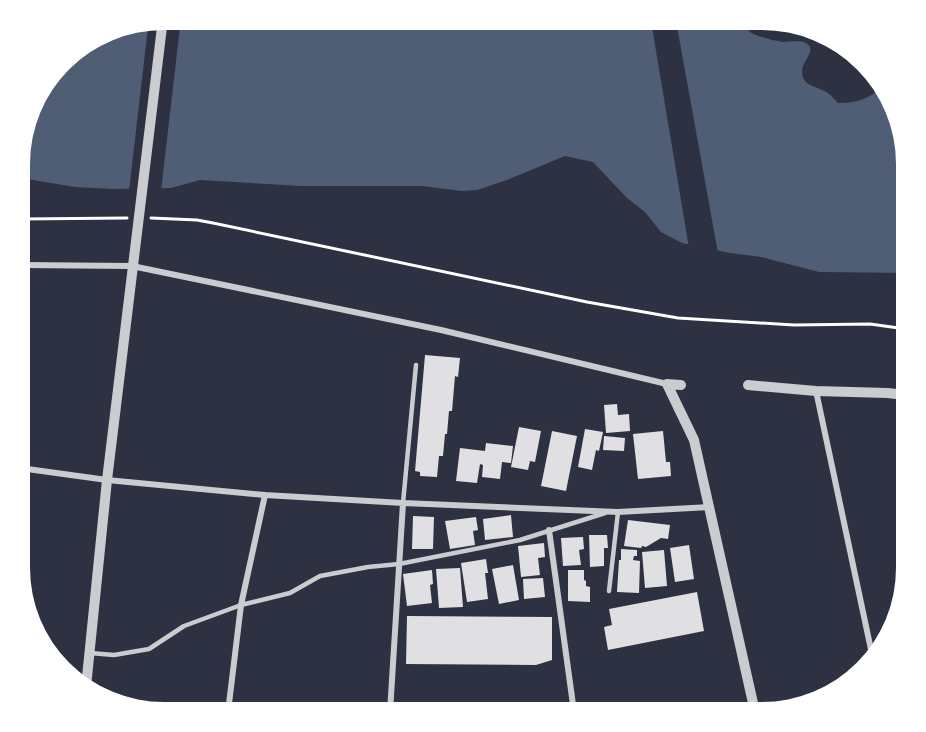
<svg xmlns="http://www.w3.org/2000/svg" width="926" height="732" font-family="'Roboto Condensed',sans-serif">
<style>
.water{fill:#4f5d75}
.pier{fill:#2d3142}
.building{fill:#e0e0e3}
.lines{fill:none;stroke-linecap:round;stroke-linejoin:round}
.path{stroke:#fff;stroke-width:3}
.service{stroke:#caccd0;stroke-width:4.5}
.minor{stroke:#caccd0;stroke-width:6}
.tertiary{stroke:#caccd0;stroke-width:10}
</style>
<rect width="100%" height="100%" fill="#2d3142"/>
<!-- water -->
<path class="water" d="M703,21C711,27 717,30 728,25C730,25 734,23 736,23C743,24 749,33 756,35C764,38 774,41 783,42C790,42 799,40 806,43C818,50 801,62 802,72C802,87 819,86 829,94C832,96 835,100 838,103C854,104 871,98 882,87L892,101L906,164V273L819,272L761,257L730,253L682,243L661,232L645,212L627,198L593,162L565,156L507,180L477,190L462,191L422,186H301L200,180L171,188L114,189L75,187L21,178V145L39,92L69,55L118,27Z"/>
<!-- pier -->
<path class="pier" d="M651,21H676L718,253L689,248Z
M148,27H180L161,191H129Z"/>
<!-- building -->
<path class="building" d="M425,355L460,358L458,377L455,376L452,411H449L447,434H445L443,456H439L437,477L420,476V472L415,471Z
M617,404L618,415L629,414L630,431L606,433L604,405Z
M519,427L541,431L535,462L530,461L528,470L511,467Z
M585,429L603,432L599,451L596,450L592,470L578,467Z
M552,431L577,436L566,491L541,486Z
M663,431L666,462H670L671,476L638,479L633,434Z
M604,436L625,438L624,451L603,450Z
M486,443L513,446L511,463L502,462L500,479L482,477L483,465L480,464L477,483L456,481L460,448L485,451Z
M511,515L513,537L485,540L483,519Z
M413,516L434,517L433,549H412Z
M476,517L478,530L473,531L475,545L450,549L445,521Z
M628,520L670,525L668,539L661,538L646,547L642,546L641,548L624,546Z
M589,535H607L608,548H604V566L590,567Z
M583,537L584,549L579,550L581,565L563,566L561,538Z
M544,543L545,557L538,558L540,575L521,577L518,546Z
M689,545L694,579L675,582L670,548Z
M621,549L637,550V556H634L633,560L640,561L639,593L617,592L619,560H621Z
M664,550L667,586L645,588L642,552Z
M486,559L488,573H485L488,599L467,602L461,563Z
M513,565L519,600L499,604L492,569Z
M460,568L463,607L439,608L436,569Z
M432,570L433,584L430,585L432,603L407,606L403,574Z
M568,570H584V580L586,581V586L590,587V602L568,601Z
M543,578L545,597L524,599L523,579Z
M697,592L704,631L608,650L604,627L612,625L609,609Z
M407,616L552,617V660L536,665L406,664Z"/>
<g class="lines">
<!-- path -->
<path class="path" d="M151,218L197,220L213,223L587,302L678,318L794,325L870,324L906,329
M21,219L127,218"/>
<!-- service -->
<path class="service" d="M403,503L416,365
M609,591L618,512
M90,653L114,655L149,649L184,626L241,605L290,593L320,576L368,567L399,564L520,540L605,513"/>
<!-- minor -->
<path class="minor" d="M21,265L132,266L441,330L667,384
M816,391L873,659
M20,468L107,480L265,495L403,503L618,512L710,507
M549,530L574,712
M228,712L241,605L265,495
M390,712L403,503"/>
<!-- tertiary -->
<path class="tertiary" d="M681,385L667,384L694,440L755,712
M748,385L816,391L887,393L906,395
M86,687L107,480L162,27"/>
</g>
<!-- crop -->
<path d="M0 0H926V732H0ZM164 30H762A134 134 0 0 1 896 164V568A134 134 0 0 1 762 702H164A134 134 0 0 1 30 568V164A134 134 0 0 1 164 30Z" fill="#fff" fill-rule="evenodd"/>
</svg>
